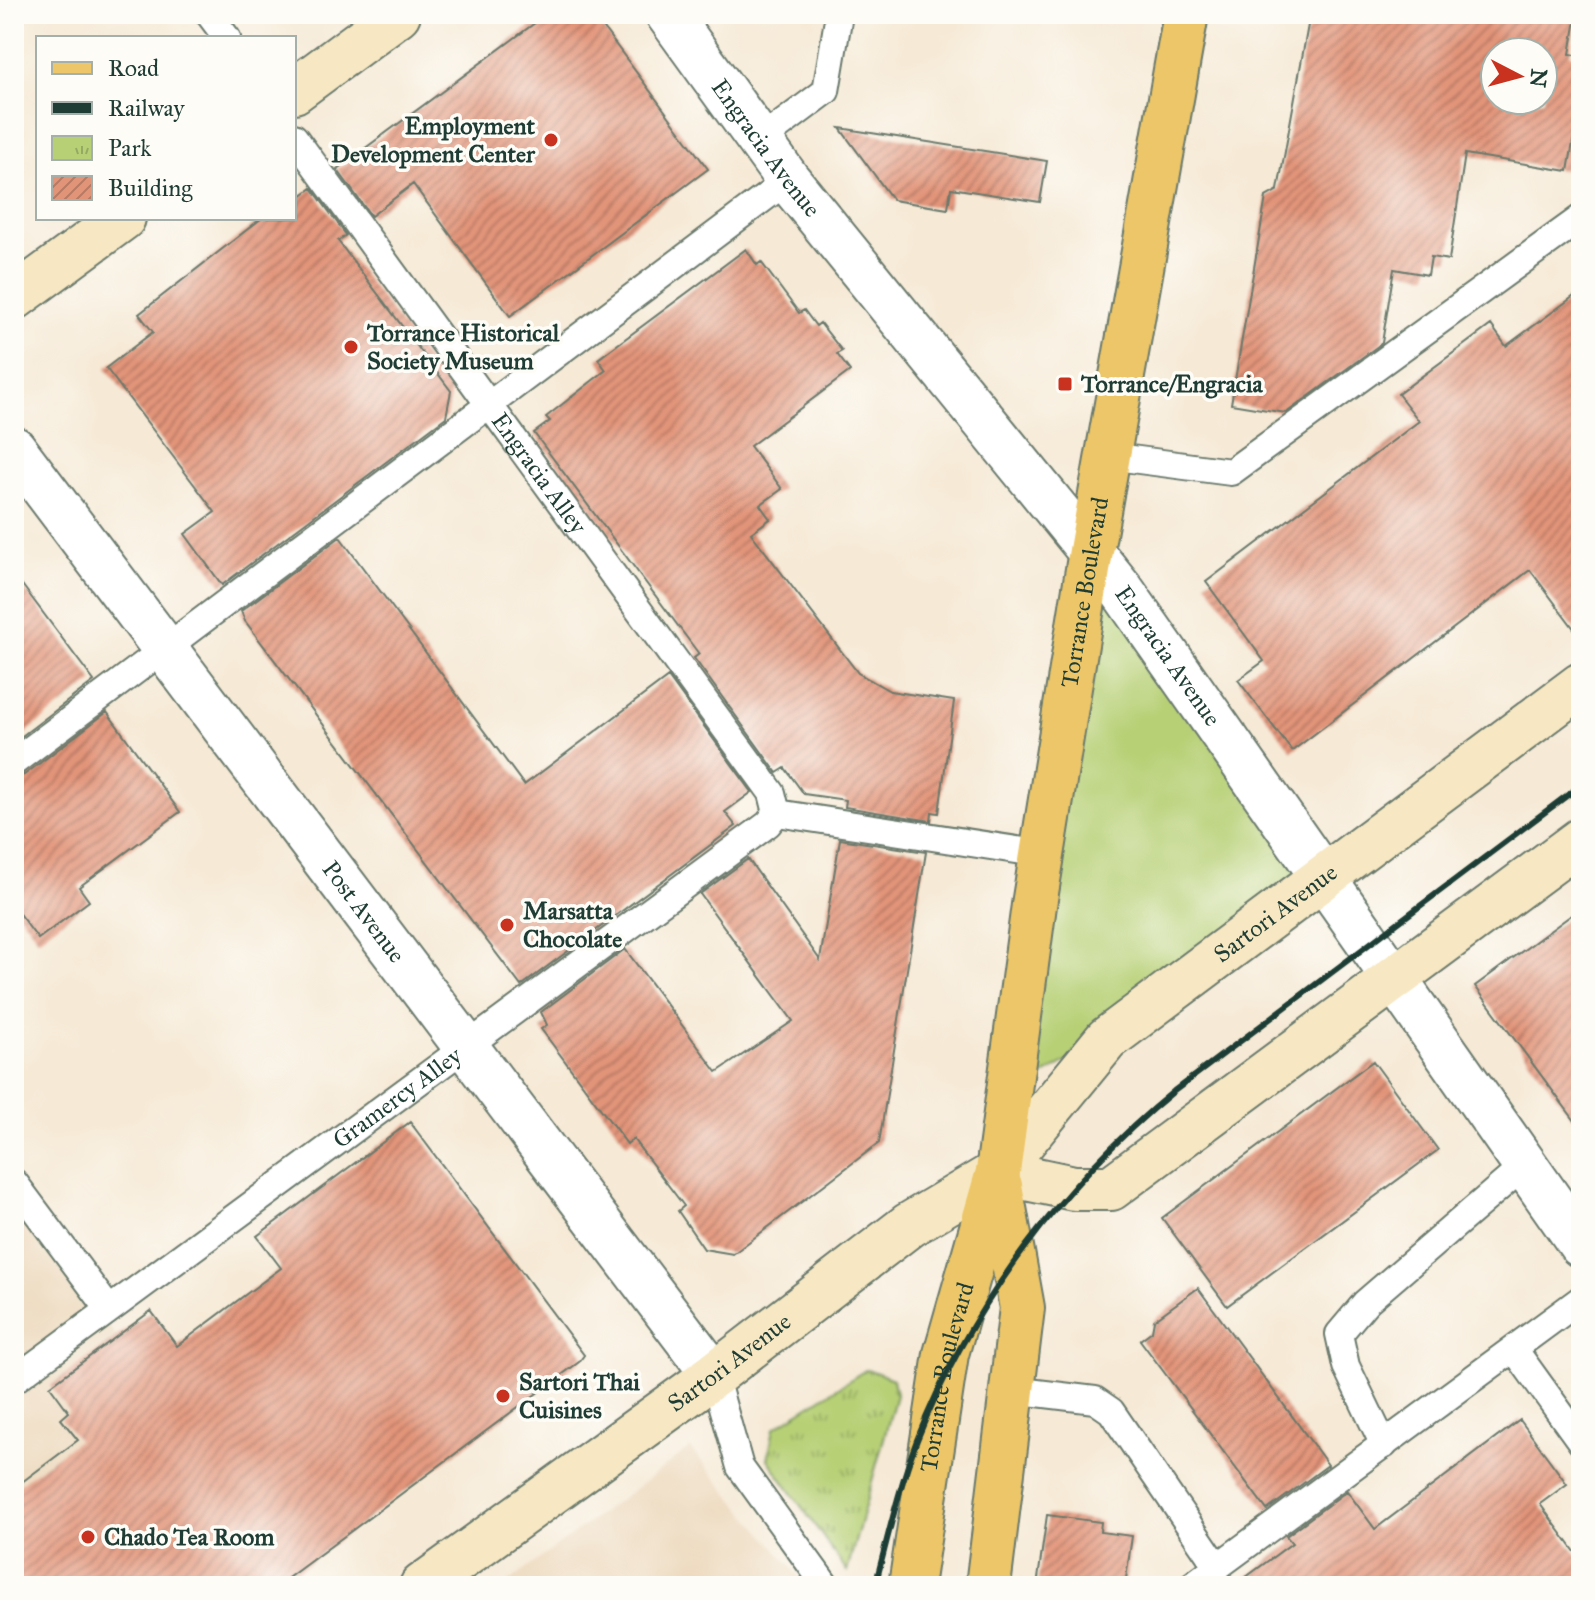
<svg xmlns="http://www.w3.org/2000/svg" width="1595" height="1600" font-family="'IM FELL Great Primer',serif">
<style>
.built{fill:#ecd7ba}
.grass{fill:#b7d076;stroke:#6b8655;stroke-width:2}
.park{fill:url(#park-tufts);stroke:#6b8655;stroke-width:2}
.building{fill:url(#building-hatch);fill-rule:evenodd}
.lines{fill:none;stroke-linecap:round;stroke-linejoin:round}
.lane-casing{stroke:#6a796c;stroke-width:30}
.street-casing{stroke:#6a796c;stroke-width:48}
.secondary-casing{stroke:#6a796c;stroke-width:48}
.primary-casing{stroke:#6a796c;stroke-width:48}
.lane{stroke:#fff;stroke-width:26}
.street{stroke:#fff;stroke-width:44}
.secondary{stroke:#f7e8c3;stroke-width:44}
.primary{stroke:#ecc669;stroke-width:44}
.rail{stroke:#1f3d34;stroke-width:6}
.poi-dot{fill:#c8321e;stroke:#fdfcf7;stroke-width:3}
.labels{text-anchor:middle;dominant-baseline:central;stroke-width:7;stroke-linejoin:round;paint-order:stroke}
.poi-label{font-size:24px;font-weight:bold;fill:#1f3d34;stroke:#fdfcf7;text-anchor:start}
.street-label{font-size:24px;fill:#1f3d34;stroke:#fdfcf7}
</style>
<defs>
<pattern id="park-tufts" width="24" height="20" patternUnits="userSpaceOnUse" patternTransform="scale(2)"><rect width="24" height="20" fill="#b7d076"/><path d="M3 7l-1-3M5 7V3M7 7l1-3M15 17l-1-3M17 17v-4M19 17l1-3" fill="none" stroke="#94aa62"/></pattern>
<pattern id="building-hatch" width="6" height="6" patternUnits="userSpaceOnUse" patternTransform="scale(2)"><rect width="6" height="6" fill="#e29479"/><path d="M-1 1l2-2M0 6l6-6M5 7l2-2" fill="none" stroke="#b77a64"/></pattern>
</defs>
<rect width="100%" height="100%" fill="#fdfcf7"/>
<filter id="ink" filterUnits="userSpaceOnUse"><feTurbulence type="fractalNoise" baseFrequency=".0125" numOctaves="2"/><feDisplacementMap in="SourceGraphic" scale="16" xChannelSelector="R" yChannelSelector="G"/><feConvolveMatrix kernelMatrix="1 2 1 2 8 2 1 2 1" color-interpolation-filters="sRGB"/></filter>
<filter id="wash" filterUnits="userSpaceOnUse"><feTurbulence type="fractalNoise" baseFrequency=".006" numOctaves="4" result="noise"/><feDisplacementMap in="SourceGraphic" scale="32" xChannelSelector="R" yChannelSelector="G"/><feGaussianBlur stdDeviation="1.8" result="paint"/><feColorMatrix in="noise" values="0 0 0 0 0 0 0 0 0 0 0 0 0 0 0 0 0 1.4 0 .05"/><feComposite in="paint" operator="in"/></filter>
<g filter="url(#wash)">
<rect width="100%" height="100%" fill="#f6e9d5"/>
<!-- built -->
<path class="built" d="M14,1201L304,1586H14Z
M690,1448L808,1586H503Z"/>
<!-- grass -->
<path class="grass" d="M1091,551L1322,880L1107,1039L1009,1095Z"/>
<!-- park -->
<path class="park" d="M867,1369L893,1379L896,1395L847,1571L768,1459L774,1428Z"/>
<g id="blocks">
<!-- building -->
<path class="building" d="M547,14H593L708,169L510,316L413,184L371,216L337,169Z
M1310,14H1577L1570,54L1581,56V97L1568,171L1465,154L1449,260L1431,257L1428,275L1394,269L1382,343L1286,413L1231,404L1266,197L1278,190ZM1495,52H1543V100H1495Z
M840,128L1047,161L1040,202L951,188L948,209L893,200Z
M312,188L346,235L338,241L451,391L446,417L222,585L185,534L215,512L106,368L153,332L139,314L262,218H294V201Z
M746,249L757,265L761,262L799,313L804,310L816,326L820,323L842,351L837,354L850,371L750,446L782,489L760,505L770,519L751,533L858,673L890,691L954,701L939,813L932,812L931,821L845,807L846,800L804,794L785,768L777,773L694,658L699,654L534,433L550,421L546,417L606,370L598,359Z
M1581,291V638L1530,570L1292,751L1238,680L1264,661L1206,582L1419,421L1398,394L1491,325L1506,346Z
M340,537L524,785L668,677L752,792L725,812L736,826L521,986L245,621L241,611Z
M14,574L94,681L14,742Z
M107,712L180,812L79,887L89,901L38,939L14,907V778L24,775Z
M840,839L926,852L879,1143L733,1254L704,1249L678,1211L684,1206L633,1139L627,1144L541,1029L547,1025L541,1012L625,949L717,1072L793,1021L700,894L748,859L820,960Z
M1581,908V1129L1475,986Z
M1373,1061L1438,1150L1227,1306L1162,1218Z
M410,1122L584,1355L579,1362L277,1586H14V1488L78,1440L61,1419L69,1412L50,1386L151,1311L177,1346L281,1268L257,1236Z
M1198,1288L1328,1465L1267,1510L1140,1340L1152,1331L1154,1320Z
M1520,1420L1567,1484L1540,1504L1581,1560V1586H1234L1292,1543L1286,1536L1347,1491L1375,1529Z
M1047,1515L1101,1522L1100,1532L1132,1536L1125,1586H1037Z"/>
</g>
</g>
<g filter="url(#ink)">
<use href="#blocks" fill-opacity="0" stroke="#6a796c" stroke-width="2"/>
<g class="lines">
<defs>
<g id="lane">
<path d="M209,14L227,38"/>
<path id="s1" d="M294,137L772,793L777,813"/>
<path d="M758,142L826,91L839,14"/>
<path d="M1108,456L1231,472L1581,218"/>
<path d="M14,762L788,180"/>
<path d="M777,813L1043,854"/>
<path d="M14,1182L108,1308"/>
<path d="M1514,1349L1581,1442"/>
<path d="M714,1375L740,1467L826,1586"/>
<path id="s2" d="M14,1380L768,824L777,813"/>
<path d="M1012,1390L1095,1400L1111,1411L1217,1566"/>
<path d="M1384,1445L1346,1366L1339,1334L1366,1302L1523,1167"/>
<path d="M1191,1586L1581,1299"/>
</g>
<g id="street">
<path id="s3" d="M668,14L788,180L1121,589L1581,1245"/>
<path id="s4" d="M14,449L714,1375"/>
</g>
<g id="secondary">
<path d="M294,91L398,14"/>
<path d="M14,298L123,218"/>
<path d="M998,1172L1074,1188H1111L1581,840"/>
<path id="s5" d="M422,1586L714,1375L909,1225L998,1172L1107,1039L1581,685"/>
</g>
<g id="primary">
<path id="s6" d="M911,1586L946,1354L998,1172L1034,905L1091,551L1186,14"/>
<path d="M988,1586L1022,1308L1000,1186"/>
</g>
</defs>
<!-- lane casing -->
<use href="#lane" class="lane-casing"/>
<!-- street casing -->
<use href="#street" class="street-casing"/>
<!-- secondary casing -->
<use href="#secondary" class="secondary-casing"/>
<!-- primary casing -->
<use href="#primary" class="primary-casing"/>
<!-- lane -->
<use href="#lane" class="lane"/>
<!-- street -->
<use href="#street" class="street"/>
<!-- secondary -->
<use href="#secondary" class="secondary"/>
<!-- primary -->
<use href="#primary" class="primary"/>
<!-- rail -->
<path class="rail" d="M875,1586C888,1537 899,1487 917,1440C969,1307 1064,1181 1174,1091L1581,785"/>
</g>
</g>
<!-- markers -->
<g class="poi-dot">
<circle cx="551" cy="140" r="8"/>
<circle cx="351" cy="347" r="8"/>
<rect x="1057" y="376" width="16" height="16" rx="4"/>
<circle cx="507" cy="925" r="8"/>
<circle cx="503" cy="1396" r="8"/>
<circle cx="88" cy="1537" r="8"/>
</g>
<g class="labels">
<!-- poi labels -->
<g class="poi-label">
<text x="535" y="126" text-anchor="end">Employment<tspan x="535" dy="28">Development Center</tspan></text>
<text x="367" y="333">Torrance Historical<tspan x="367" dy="28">Society Museum</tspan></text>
<text x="1081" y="384">Torrance/Engracia</text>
<text x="523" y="911">Marsatta<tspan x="523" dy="28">Chocolate</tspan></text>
<text x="519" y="1382">Sartori Thai<tspan x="519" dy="28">Cuisines</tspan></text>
<text x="104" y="1537">Chado Tea Room</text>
</g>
<!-- street labels -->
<g class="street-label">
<text stroke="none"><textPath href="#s3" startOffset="166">Engracia Avenue</textPath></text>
<text stroke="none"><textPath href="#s1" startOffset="416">Engracia Alley</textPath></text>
<text stroke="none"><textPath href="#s6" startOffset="1010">Torrance Boulevard</textPath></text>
<text stroke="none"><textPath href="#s3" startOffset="814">Engracia Avenue</textPath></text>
<text stroke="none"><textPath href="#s4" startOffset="580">Post Avenue</textPath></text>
<text stroke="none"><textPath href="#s5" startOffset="1092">Sartori Avenue</textPath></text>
<text stroke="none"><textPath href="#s2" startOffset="476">Gramercy Alley</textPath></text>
<text stroke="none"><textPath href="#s5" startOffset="380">Sartori Avenue</textPath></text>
<text stroke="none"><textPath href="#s6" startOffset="212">Torrance Boulevard</textPath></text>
</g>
</g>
<!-- margin -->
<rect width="1595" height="1600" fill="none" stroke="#fdfcf7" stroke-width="48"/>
<!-- legend -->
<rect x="36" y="36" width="260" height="184" fill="#fdfcf7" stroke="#a4b0a9" stroke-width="2"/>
<rect x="52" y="62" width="40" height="12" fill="#ecc669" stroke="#a4b0a9" stroke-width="2"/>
<text x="108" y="76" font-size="24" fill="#1f3d34">Road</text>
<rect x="52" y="102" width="40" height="12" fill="#1f3d34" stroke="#a4b0a9" stroke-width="2"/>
<text x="108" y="116" font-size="24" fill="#1f3d34">Railway</text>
<rect x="52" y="136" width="40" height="24" fill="url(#park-tufts)" stroke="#a4b0a9" stroke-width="2"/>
<text x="108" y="156" font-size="24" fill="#1f3d34">Park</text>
<rect x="52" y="176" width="40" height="24" fill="url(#building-hatch)" stroke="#a4b0a9" stroke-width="2"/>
<text x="108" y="196" font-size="24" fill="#1f3d34">Building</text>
<!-- north arrow -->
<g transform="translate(1519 76) rotate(96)"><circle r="38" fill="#fdfcf7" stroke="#a4b0a9" stroke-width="2"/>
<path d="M0-6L14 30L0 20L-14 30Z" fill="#c8321e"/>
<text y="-12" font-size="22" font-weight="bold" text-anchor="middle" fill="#1f3d34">N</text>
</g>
</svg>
